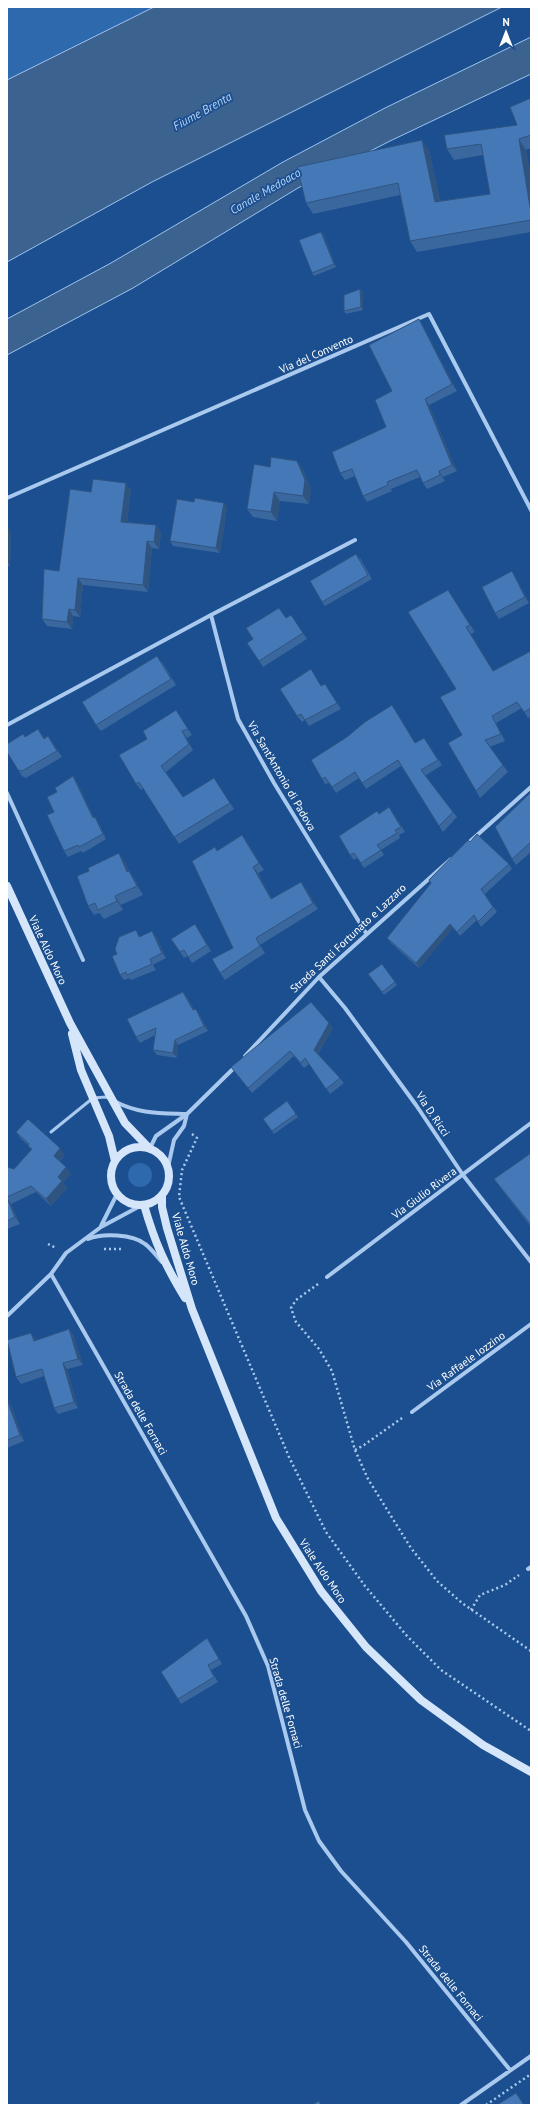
<svg xmlns="http://www.w3.org/2000/svg" width="538" height="2112" font-family="'PT Sans',sans-serif">
<style>
.green{fill:#2e69ad}
.water{fill:#3c6290;stroke:#9cc4f0}
.lines{fill:none;stroke-linecap:round;stroke-linejoin:round}
.path{stroke:#a9c9ee;stroke-width:2.5;stroke-dasharray:2 3;stroke-linecap:butt}
.lane{stroke:#a9c9ee;stroke-width:3}
.street{stroke:#a9c9ee;stroke-width:4}
.secondary{stroke:#d6e6fa;stroke-width:8}
.wall{fill:#3a679d}
.shaded-wall{fill:#305480}
.building{fill:#4478b7;stroke:#305480}
.labels{text-anchor:middle;dominant-baseline:central;stroke-width:3.5;stroke-linejoin:round;paint-order:stroke}
.street-label{font-size:11px;fill:#fff;stroke:#1b4f8f}
.water-label{font-size:12px;font-style:italic;fill:#b5d3f5;stroke:#1b4f8f}
</style>
<rect width="100%" height="100%" fill="#1b4f8f"/>
<!-- green -->
<path class="green" d="M7,7H154L7,80Z
M128 1175a12 12 0 1 1 24 0a12 12 0 1 1-24 0Z"/>
<!-- water -->
<path class="water" d="M154,7H502L152,182L7,262V80Z
M531,37V74L390,141L298,188L133,288L7,355V319L111,263L283,162L385,108Z"/>
<g class="lines">
<!-- path -->
<path class="path" d="M192,1134L197,1138L182,1170L179,1197L289,1457L326,1532L365,1586L407,1636L441,1670L531,1731
M48,1244L56,1248
M104,1249H121
M318,1284L296,1300L291,1308L296,1322L319,1349L332,1371L355,1450L368,1479L411,1548L437,1581L462,1603L531,1651
M355,1450L364,1445L402,1418
M471,1610L480,1595L505,1585L519,1575
M486,2105L531,2074"/>
<!-- lane -->
<path class="lane" d="M51,1132L93,1098L106,1097L109,1098"/>
<!-- street -->
<path class="street" d="M7,498L429,314L531,510
M211,615L238,719L274,783L366,933
M7,725L211,615L355,540
M7,793L83,960
M466,845L531,787
M319,977L345,1008L416,1105L463,1175L531,1262
M245,1056L319,977L451,859
M114,1101C138,1114 160,1113 187,1114
M150,1148L156,1136L187,1114L237,1065
M168,1167L174,1140L184,1126L187,1114
M101,1226L117,1194
M88,1239C102,1233 133,1234 145,1244C152,1249 157,1257 162,1262
M51,1274L246,1616L268,1666L305,1810L319,1841L341,1871L406,1942L510,2070
M327,1277L531,1123
M7,1316L51,1274L66,1253L101,1227L142,1205
M412,1412L531,1324
M528,1569L531,1567
M461,2105L531,2056"/>
<!-- secondary -->
<path class="secondary" d="M7,886L70,1023L125,1123L150,1149
M72,1034L81,1070L109,1136L115,1161
M111 1176a29 29 0 1 1 58 0a29 29 0 1 1-58 0Z
M162,1195V1207L167,1228L192,1309L276,1518L321,1591L366,1647L421,1700L483,1745L531,1772
M144,1205C155,1243 165,1265 185,1298"/>
</g>
<!-- wall -->
<path class="wall" d="M531,98V148L526,150L531,179V232L417,252L410,241L400,195L313,214L306,203L429,150L440,201L490,194L483,155L454,160L447,149L517,125Z
M321,232L324,235L336,267L314,276L312,273Z
M360,289L363,292V310L346,314L344,311Z
M423,326L457,391L429,405L457,471L443,477L445,481L427,489L423,483L420,477L391,489L392,491L367,502L363,496L355,476L345,480L340,473L386,427L392,391Z
M297,461L303,470L311,489L309,504L280,501L277,521L253,517L247,509L270,467Z
M131,490L127,522L156,525L161,532L159,549L152,548L148,592L83,585L80,617L73,616L72,629L47,626L42,619L91,492Z
M224,503L227,508L220,553L173,546L170,541Z
M7,527L11,532L10,566H7Z
M360,558L372,579L325,606L322,602Z
M516,578L529,603L499,619L495,613Z
M448,590L475,632L471,634L493,671L531,651V717L528,718L522,708L496,723L505,741L490,747L508,772L480,798L476,791L462,735L456,689Z
M291,615L307,639L263,667L259,661L286,618Z
M162,662L176,685L101,731L96,725Z
M325,684L341,709L309,726L305,720L302,722L297,716L322,685Z
M176,710L192,735L187,738L193,750L166,772L183,797L218,784L234,809L179,844L144,788L141,790L136,784L147,739Z
M396,711L415,743L428,744L442,765L425,776L457,817L443,832L401,766L366,789L359,778L336,793L329,783L325,784L322,779Z
M23,734L25,737L42,735L44,738L48,736L62,757L26,778L22,776L18,770Z
M77,782L94,818L95,817L99,823L106,839L83,853L81,851L68,857L64,851Z
M531,795V852L516,865L512,859Z
M389,807L405,832L399,835L400,838L381,850L384,855L364,868L357,858L354,860L350,855L379,814Z
M242,835L247,842L264,870L258,873L272,899L301,882L318,909L260,945L265,953L225,980L220,973L233,948L218,850Z
M125,862L129,871L135,880L143,895L121,905L123,910L104,919L99,913L94,915L88,906Z
M509,864L512,869L485,894L497,912L481,927L477,920L460,936L453,928L419,968L391,943L387,938Z
M136,930L140,937L156,936L166,958L153,965L156,970L131,980L129,978L124,980L120,975L117,954Z
M199,930L211,951L192,963L188,956L184,958L171,939Z
M382,964L397,985L384,995L368,974Z
M183,992L187,997L194,1010L200,1015L208,1031L178,1045L177,1058L157,1055L153,1050L155,1035L140,1043L136,1037Z
M333,1028L318,1054L340,1078L344,1083L330,1094L309,1064L304,1068L294,1056L252,1093L231,1067Z
M287,1101L298,1117L274,1134L263,1119Z
M16,1132L65,1155L60,1161L71,1174L63,1183L67,1188L51,1206L36,1192L11,1204L20,1224L7,1229V1167L14,1169L31,1150L28,1145L21,1139Z
M531,1153V1227L502,1190L494,1179Z
M69,1329L73,1335L83,1365L67,1369L78,1408L58,1414L54,1408L44,1376L21,1384L16,1377L31,1333L36,1340Z
M7,1399L11,1405L24,1441L7,1448Z
M207,1638L222,1664L211,1670L218,1682L181,1704L178,1699Z"/>
<!-- shaded-wall -->
<path class="shaded-wall" d="M519,139L526,150L531,179V213Z
M422,140L429,150L442,212L435,202Z
M321,232L324,235L336,267L334,264Z
M360,289L363,292V310L361,307Z
M419,319L423,326L457,391L452,384Z
M425,399L429,405L457,471L452,465Z
M297,461L303,470L311,489L309,504L303,496Z
M439,471L443,477L445,481L440,475Z
M126,483L131,490L126,529L121,522Z
M274,492L280,501L277,521L271,512Z
M224,503L227,508L220,553L216,548Z
M156,525L161,532L159,549L154,542Z
M7,527L11,532L10,566L7,561Z
M147,541L152,548L148,592L143,585Z
M512,571L516,578L529,603L525,597Z
M78,578L83,585L80,617L75,610Z
M448,590L453,597L475,632L470,625Z
M69,609L73,616L72,629L67,622Z
M466,627L471,634L497,677L493,671Z
M392,705L396,711L419,749L415,743Z
M182,731L187,738L193,750L189,744Z
M73,776L77,782L97,824L93,818Z
M95,817L99,823L106,839L103,834Z
M242,835L247,842L264,870L259,863Z
M119,853L125,862L133,881L127,872Z
M253,867L258,873L276,906L271,899Z
M129,871L135,880L143,895L137,886Z
M301,882L306,888L318,909L313,903Z
M115,896L121,905L123,910L117,901Z
M195,924L199,930L211,951L207,945Z
M450,924L453,928L419,968L416,963Z
M152,931L156,936L166,958L162,953Z
M183,992L187,997L196,1016L193,1010Z
M196,1009L200,1015L208,1031L204,1026Z
M329,1023L333,1028L317,1055L314,1050Z
M175,1040L178,1045L177,1058L173,1053Z
M60,1148L65,1155L58,1162L54,1156Z
M66,1167L71,1174L63,1183L67,1188L51,1206L46,1199L58,1177Z
M7,1198L11,1204L20,1224L15,1217Z
M69,1329L73,1335L83,1365L78,1359Z
M31,1333L36,1339L38,1347L34,1341Z
M63,1363L67,1369L78,1408L74,1402Z
M7,1399L11,1405L24,1441L20,1435Z"/>
<!-- building -->
<path class="building" d="M531,98V135L519,139L531,213V220L410,241L398,183L306,203L297,167L422,140L435,202L490,194L481,144L447,149L444,135L517,125L510,107Z
M321,232L334,264L312,273L299,240Z
M360,289L361,307L344,311V295Z
M419,319L452,384L425,399L452,465L439,471L440,475L423,483L417,470L387,482L388,485L363,496L352,469L340,473L332,452L386,427L375,400L392,391L369,345Z
M271,457L297,461L305,480L303,496L274,492L271,512L247,509L254,464L270,467Z
M93,479L126,483L121,522L156,525L154,542L147,541L143,585L78,578L75,610L69,609L67,622L42,619L44,569L59,571L70,489L91,492Z
M195,498L224,503L216,548L170,541L177,499L194,502Z
M356,554L368,575L322,602L310,581Z
M512,571L525,597L495,613L482,587Z
M448,590L470,625L466,627L493,671L531,651V708L524,712L517,702L492,716L501,734L485,740L503,765L476,791L448,743L462,735L440,697L456,689L408,612Z
M279,608L286,618L291,615L303,633L259,661L247,643L253,639L246,628Z
M157,656L171,679L96,725L82,702Z
M311,669L321,686L325,684L337,703L305,720L301,714L297,716L280,689Z
M392,705L415,743L424,738L438,760L421,770L453,812L439,826L398,760L362,783L355,772L332,787L325,777L322,779L311,760L347,737L365,722Z
M176,710L188,729L182,731L189,744L161,766L183,797L214,778L230,803L174,837L139,782L136,784L119,755L147,739L143,731Z
M38,729L44,739L48,736L57,751L22,771L18,770L7,752V744L23,734L25,737Z
M73,776L93,818L95,817L103,834L79,847L78,845L64,851L47,815L54,812L47,797L57,792L55,788Z
M530,793L531,795V842L512,859L495,827Z
M389,807L401,827L395,830L397,833L377,845L381,850L361,863L354,853L350,855L339,836L377,811L379,814Z
M477,834L509,864L481,889L493,907L478,922L474,915L457,932L450,924L416,963L387,938L431,883L429,880L468,840L470,842Z
M242,835L259,863L253,867L271,899L301,882L313,903L256,938L260,946L220,973L212,959L233,948L192,861L215,847L217,851Z
M119,853L127,872L129,871L137,886L115,896L117,901L98,910L95,903L88,906L77,876L89,871L88,868Z
M195,924L207,945L188,957L184,950L180,952L171,939Z
M136,930L139,937L152,931L162,953L150,959L152,964L127,975L126,972L120,975L112,956L117,954L115,949L119,937Z
M382,964L395,982L382,992L368,974Z
M183,992L193,1010L196,1009L204,1026L175,1040L173,1053L153,1050L156,1028L136,1037L127,1019Z
M311,1002L329,1023L314,1050L340,1078L326,1089L305,1058L301,1063L290,1051L248,1088L231,1067Z
M287,1101L296,1114L272,1131L263,1119Z
M28,1119L60,1148L54,1156L66,1167L58,1177L62,1181L46,1199L31,1186L7,1197V1167L14,1169L32,1149L28,1146L29,1144L16,1132Z
M531,1153V1225L494,1179Z
M7,1198L15,1217L7,1221Z
M69,1329L78,1359L63,1363L74,1402L54,1408L42,1369L16,1377L7,1340L31,1333L34,1341Z
M7,1400L20,1435L7,1440Z
M207,1638L219,1659L208,1665L214,1677L178,1699L161,1672Z
M516,2093L524,2105H497Z
M319,2101L321,2105H312Z"/>
<g class="labels">
<!-- street labels -->
<g class="street-label">
<text transform="translate(316 354) rotate(-24)">Via del Convento</text>
<text transform="translate(282 776) rotate(60)">Via Sant'Antonio di Padova</text>
<text transform="translate(348 938) rotate(-43)">Strada Santi Fortunato e Lazzaro</text>
<text transform="translate(48 950) rotate(65)">Viale Aldo Moro</text>
<text transform="translate(433 1114) rotate(56)">Via D. Ricci</text>
<text transform="translate(424 1193) rotate(-37)">Via Giulio Rivera</text>
<text transform="translate(186 1249) rotate(74)">Viale Aldo Moro</text>
<text transform="translate(466 1361) rotate(-36)">Via Raffaele Iozzino</text>
<text transform="translate(141 1413) rotate(60)">Strada delle Fornaci</text>
<text transform="translate(323 1571) rotate(56)">Viale Aldo Moro</text>
<text transform="translate(286 1703) rotate(74)">Strada delle Fornaci</text>
<text transform="translate(451 1983) rotate(51)">Strada delle Fornaci</text>
</g>
<!-- water labels -->
<g class="water-label">
<text transform="translate(202 111) rotate(-29)">Fiume Brenta</text>
<text transform="translate(265 191) rotate(-30)">Canale Medoaco</text>
</g>
</g>
<!-- border -->
<rect width="538" height="2112" fill="none" stroke="#ffffff" stroke-width="16"/>
<!-- north arrow -->
<g transform="translate(506 32)" stroke="#1b4f8f" stroke-width="3" paint-order="stroke">
<path d="M0-3L7 15L0 10L-7 15Z" fill="#ffffff"/>
<text y="-6" font-size="11" font-weight="bold" text-anchor="middle" fill="#ffffff">N</text>
</g>
</svg>
